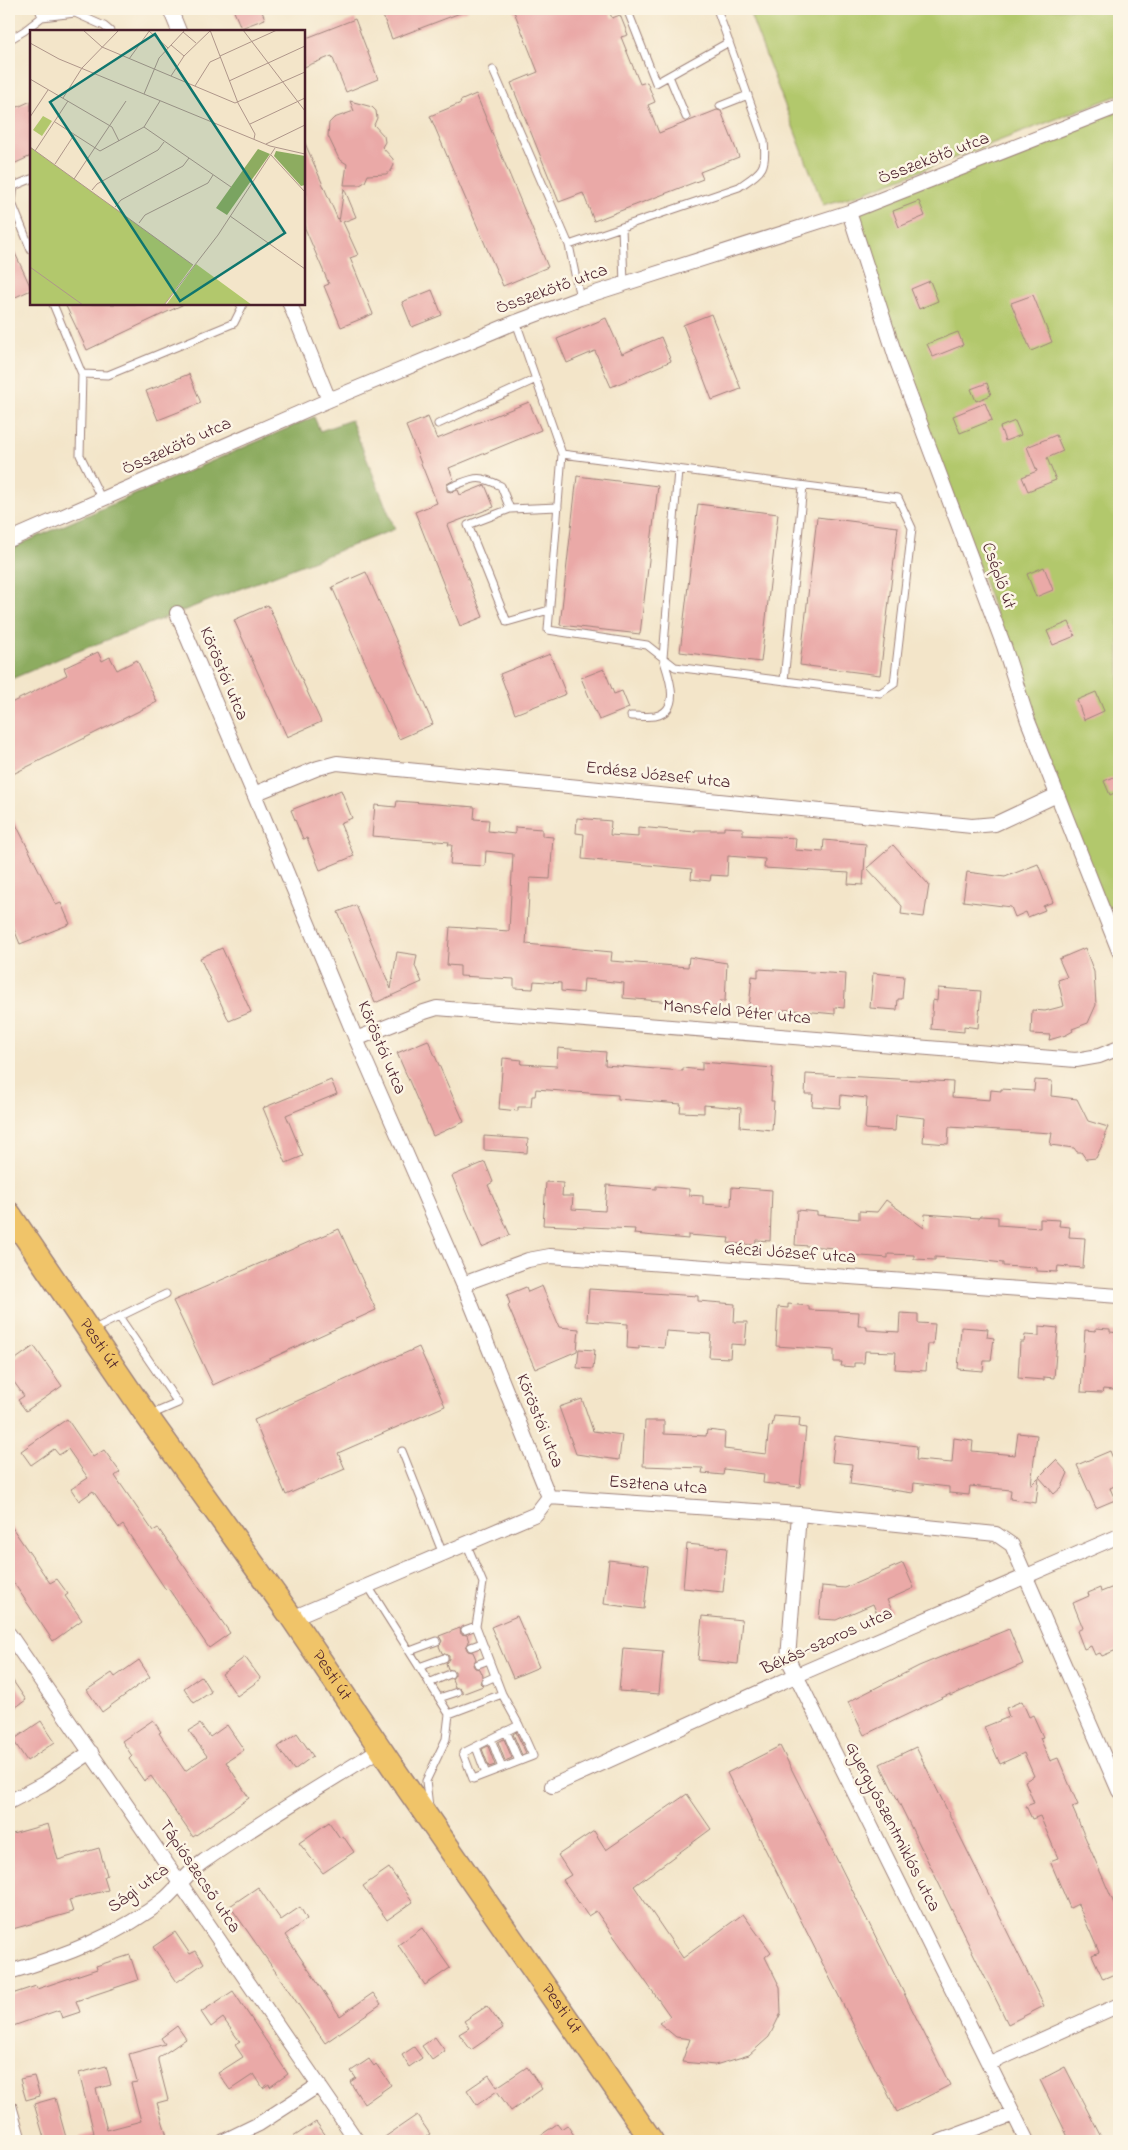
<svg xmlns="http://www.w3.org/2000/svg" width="1128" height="2150" font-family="'Indie Flower',sans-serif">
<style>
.green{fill:#b2c86c;stroke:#7e744c}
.forest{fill:#8dac60;stroke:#6c6646}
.building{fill:#eaa9a7}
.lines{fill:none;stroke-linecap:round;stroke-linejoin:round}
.lane-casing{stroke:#9e827a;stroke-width:9}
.street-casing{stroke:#9e827a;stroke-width:16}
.primary-casing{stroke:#9e827a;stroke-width:25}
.lane{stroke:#fff;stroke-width:7}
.street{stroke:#fff;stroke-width:14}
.primary{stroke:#f0c469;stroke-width:22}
.labels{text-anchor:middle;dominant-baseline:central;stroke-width:5;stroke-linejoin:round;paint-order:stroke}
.street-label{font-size:18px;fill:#4a1f2b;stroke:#fcf5e5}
.inset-road{fill:none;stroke:#af968a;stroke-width:1}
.view{fill:#0f766e;fill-opacity:0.15;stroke:#0f766e;stroke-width:2.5}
.inset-edge{fill:none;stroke:#4a1f2b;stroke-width:2.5}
</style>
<rect width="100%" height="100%" fill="#fcf5e5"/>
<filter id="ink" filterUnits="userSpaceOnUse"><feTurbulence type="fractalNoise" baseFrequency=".02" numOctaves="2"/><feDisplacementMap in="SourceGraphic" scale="10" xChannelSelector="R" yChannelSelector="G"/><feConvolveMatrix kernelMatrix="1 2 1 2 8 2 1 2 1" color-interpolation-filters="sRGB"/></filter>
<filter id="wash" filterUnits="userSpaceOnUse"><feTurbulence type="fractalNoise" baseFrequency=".0096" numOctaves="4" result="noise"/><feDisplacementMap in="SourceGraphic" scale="20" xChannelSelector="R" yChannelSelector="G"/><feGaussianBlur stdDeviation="1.12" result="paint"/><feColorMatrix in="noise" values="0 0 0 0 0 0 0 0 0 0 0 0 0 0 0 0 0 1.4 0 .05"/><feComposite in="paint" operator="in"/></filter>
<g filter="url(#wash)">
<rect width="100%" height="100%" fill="#f3e5c9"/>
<!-- green -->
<path class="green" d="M748,9H1119V95L860,194L823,205Z
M1119,111V951L849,212Z"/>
<!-- forest -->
<path class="forest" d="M314,417L320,431L351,420L395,529L63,657L9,680V549Z"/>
<g id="blocks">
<!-- building -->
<path class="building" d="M233,9H261L265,19L241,28Z
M401,9H468V10L392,39L383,16Z
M513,9H608L612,18L620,15L628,35L621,37L640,84L647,82L655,102L648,105L659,133L717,110L721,111L739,157L700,172L703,179L594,221L583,193L559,202L511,83L538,72Z
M355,19L378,79L346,92L332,56L304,67V39Z
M476,94L548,267L503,286L430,116L461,103L460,101Z
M31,101V156L9,166V111Z
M350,101L372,107L376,111L377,118L374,125L384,136L385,142L382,147L393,159L394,165L391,171L386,174L368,175L365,182L360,185H344L347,164L339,159L328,136L329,123L334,118L354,111Z
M304,141L339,222L344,188L356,217L343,222L358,255L350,258L373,314L341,327L324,286L329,284L304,226Z
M919,201L925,216L899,227L893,211Z
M9,240L31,288V290L9,300Z
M930,281L938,301L919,309L911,289Z
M432,290L442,315L412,327L402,302Z
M1033,295L1052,342L1031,351L1011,303Z
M65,304H184L87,350Z
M711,314L741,389L712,400L683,325Z
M606,318L622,354L661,337L671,361L611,387L595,351L567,363L557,339Z
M958,332L963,345L933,357L927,344Z
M189,374L201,403L158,420L146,391Z
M987,383L991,395L976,401L971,389Z
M529,402L541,430L449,468L454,480L447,484V491L451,492L458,490L460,495L485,485L494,507L447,525L483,617L460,626L415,512L437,503L406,426L428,417L437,439Z
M985,403L992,420L960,433L953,416Z
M1015,421L1021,435L1005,441L1000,427Z
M1056,435L1063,451L1047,458L1056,480L1028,491L1022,477L1037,471L1027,447Z
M577,476L658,486L640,634L560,625Z
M698,504L778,514L761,662L680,652Z
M817,517L898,527L880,675L800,665Z
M1044,567L1053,590L1036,597L1027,574Z
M366,572L433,724L399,739L332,587Z
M268,605L321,722L287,737L234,620Z
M1069,622L1075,636L1053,645L1047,631Z
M98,652L102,661L110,657L117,670L137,660L157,702L9,776V704L67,675L64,668Z
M550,654L566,694L515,714L500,674Z
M604,669L614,694L622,691L629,708L599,720L581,678Z
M1096,692L1104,711L1084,720L1077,700Z
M1119,775V791L1110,795L1104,781Z
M341,790L352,818L340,823L354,856L320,870L307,838L303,839L291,810Z
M397,801L475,807L474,819L489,820L488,831L515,834V827L542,829V836L553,837L550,879L530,878L526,944L612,952L611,961L688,967L689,957L727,963L725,1001H720V1007H705L685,1006V1003L623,998L624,983L584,979L583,993L561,991V983L534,981L533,989L514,988V979L460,976V966L447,965L450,927L509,931L513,854L486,851L485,866L450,864L452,845H448L449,842L372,836L375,805L396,807Z
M9,810L56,905L61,903L70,924L20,944L9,917Z
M577,818L611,821L610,835L638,837V827L695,832V830H724V827L743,828V835L796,838L795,850L823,852L824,840L866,844L863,885L848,884L849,873L764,868L765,859L728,856L727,876L711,875L710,881L691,879L692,869L582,859L584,834L576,833Z
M893,845L929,885L924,917L901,914L902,906L867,868Z
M1038,864L1053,902L1043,906L1045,910L1028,917L1026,912L1015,917L1011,907L963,901L967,872L1005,877Z
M356,905L391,989L397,952L417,955L415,966L422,982L375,1003L338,912Z
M222,948L251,1012L229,1021L200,958Z
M1085,948L1094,972L1096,1005L1088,1023L1072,1029L1073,1031L1066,1035L1049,1040L1050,1035L1031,1034L1032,1010L1045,1011L1064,1006L1058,980L1067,977L1059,959Z
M758,969L846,974L844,1008L835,1007V1014L792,1010H782V1013L758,1011V1008H749L752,976L758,977Z
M873,973L904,976L902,999H898L897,1010L870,1008Z
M938,988L981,991L978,1028L964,1026V1032L931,1029L933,1000L937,1001Z
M428,1040L464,1122L433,1136L397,1053Z
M558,1048L606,1052L605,1065L683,1071V1068L702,1070V1062L773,1068L771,1101H774L772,1130L740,1127L741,1108L704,1105V1113L680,1112L681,1104L618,1099V1095L574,1092L536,1089L535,1096H532L531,1107H518V1111L499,1109L503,1058L522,1060L521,1064L557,1066Z
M806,1074L953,1082L952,1097L990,1100L991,1090L1001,1091V1089L1034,1091L1035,1080L1052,1081L1051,1096L1077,1099L1088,1121L1108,1127L1104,1136L1106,1137L1096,1158L1086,1159L1081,1152H1077L1074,1148L1050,1145L1052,1133L949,1127L948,1144L923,1142L925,1118L896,1115L895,1131L865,1129L867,1098L841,1095L840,1108L812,1106L813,1094H805Z
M331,1080L337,1094L286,1115L303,1156L286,1163L263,1108Z
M484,1136L528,1139L527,1153L484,1150Z
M485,1162L493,1182L488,1185L510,1235L482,1247L452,1176Z
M546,1182L563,1183L562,1196H573L572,1209L605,1211L607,1185L656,1189V1186L689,1189V1195L703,1196V1204L731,1206L732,1187L772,1190L770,1241L756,1240L755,1245L728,1243L729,1238L688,1235V1239L634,1234L635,1229L543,1225Z
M886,1200L924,1228L925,1214L979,1218L980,1216L998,1217V1225L1040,1228V1219L1060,1220L1059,1226L1070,1227L1069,1237L1085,1238L1083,1268L1058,1266L1057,1272L1037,1271V1268L1003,1266V1263L977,1260L935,1257V1260L914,1259V1255L888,1254V1258L835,1254V1248L795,1245L797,1210L817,1212V1215L859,1219V1211L877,1212Z
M339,1229L376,1310L213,1385L173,1301Z
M542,1286L559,1327L579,1329L577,1351L535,1369L508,1306L510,1304L507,1295L526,1287L528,1292Z
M589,1289L698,1296V1301L735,1304L734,1322H747L745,1345L731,1344L730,1358L709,1357L711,1334L666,1331L664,1348L639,1346V1349L627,1348L628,1324L587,1321Z
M788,1304L809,1306V1310L859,1312L858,1326H867V1330L899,1332L900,1313L918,1314V1323L935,1324L933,1344H928L926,1371L895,1369L896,1352L865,1351L864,1363H854V1367L841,1366L842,1362H834V1350L776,1346L778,1307L788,1308Z
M1039,1326L1058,1328L1054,1378L1044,1377V1380L1018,1378L1020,1342H1024L1025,1335L1039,1336Z
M961,1327L988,1329L987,1337L994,1338L991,1361H984L983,1371L958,1369Z
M1096,1328L1110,1329V1332L1119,1333L1114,1390L1103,1389L1102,1393L1081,1392L1085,1330L1096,1331Z
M34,1346L62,1386L26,1411L18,1400L24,1396L9,1375V1364Z
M419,1347L445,1406L338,1453L345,1469L286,1495L254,1420Z
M579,1349L595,1350L593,1369L577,1368Z
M582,1399L593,1431L622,1435L619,1460L576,1454L559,1407Z
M774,1416L800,1418L799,1427L806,1428L800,1487L763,1483L764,1474L724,1469L723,1475L702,1473L703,1468L643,1466L645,1421H664V1434L706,1436L707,1430L725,1432L724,1449L766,1454L769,1427L772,1426Z
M67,1419L93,1457L104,1450L120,1472L115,1476L153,1531L158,1528L230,1633L209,1648L168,1588L166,1590L123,1525L119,1528L93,1491L79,1501L71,1489L88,1478L68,1449L59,1455L54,1449L31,1465L21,1451Z
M1018,1433L1037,1435L1031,1485L1056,1460L1068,1473L1062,1487L1054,1494L1039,1477L1036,1503L1010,1499L1011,1490L970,1486L969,1495L949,1493V1487L914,1483L913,1493L850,1484L852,1464L832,1462L835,1436L917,1446L916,1460L952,1463L954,1438L973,1441L972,1451L1015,1455Z
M1110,1451L1119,1473V1484L1110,1488L1115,1500L1096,1508L1077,1465Z
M9,1523L50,1583L57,1579L68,1594L65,1596L82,1620L53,1641L9,1576Z
M687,1544L727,1548L723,1592L683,1588Z
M609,1560L649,1565L644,1609L604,1604Z
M903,1563L914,1588L887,1600L892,1610L878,1616L873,1604L836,1620L819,1619L822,1586L845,1588Z
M1116,1586L1119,1594V1649L1102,1656L1100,1653L1095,1655L1091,1646L1084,1649L1077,1631L1083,1628L1073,1603L1089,1596L1088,1593L1100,1588L1101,1592Z
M517,1616L539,1667L513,1678L491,1627Z
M702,1616L742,1620L738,1664L698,1660Z
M460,1628L461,1634L467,1635L469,1642L466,1648L468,1651L473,1652L476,1659L473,1665L475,1668L480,1669L483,1676L480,1683L483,1686L462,1694V1690L455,1687L452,1679L455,1675V1671L448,1669L446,1663L449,1659V1656L442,1653L439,1646L442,1641L439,1636Z
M1009,1629L1023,1664L950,1696V1694L864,1735L848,1702L919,1666Z
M623,1648L663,1651L659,1694L619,1691Z
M245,1657L261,1679L237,1696L222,1674Z
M139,1660L150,1677L102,1712L87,1690L112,1673L115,1677Z
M9,1675L26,1700L9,1712Z
M201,1676L211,1692L194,1703L184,1688Z
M1022,1701L1029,1717L1033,1715L1043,1737L1040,1738L1050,1761L1058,1758L1078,1805L1072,1807L1119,1915V1972L1103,1979L1092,1955L1099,1952L1078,1904L1070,1908L1050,1861L1058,1858L1040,1816L1032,1819L1026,1806L1034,1803L1025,1781L1034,1776L1024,1753L1000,1764L984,1727L1009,1717L1006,1708Z
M153,1720L161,1732L159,1733L185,1771L207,1756L189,1731L200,1724L210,1737L227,1725L244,1750L226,1762L249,1798L193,1837L151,1776L144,1781L129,1759L132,1756L122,1741Z
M41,1721L55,1742L27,1761L13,1740Z
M516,1732L526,1753L522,1755L513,1734Z
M297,1733L313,1756L294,1770L278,1747Z
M504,1739L512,1758L505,1761L498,1742Z
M488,1746L495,1765L489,1767L482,1749Z
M780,1746L950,2085L897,2112L727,1773Z
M916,1747L1044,2006L1008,2024L880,1764Z
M687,1794L711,1829L634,1886L683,1958L743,1914L771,1952L765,1957L780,1987L781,2013L769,2037L749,2055L715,2065L682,2062L690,2039L676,2037L659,2023L670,2016L596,1911L588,1916L563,1880L571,1875L558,1855L594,1831L606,1850Z
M329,1822L340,1838L343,1836L354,1852L323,1873L299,1843Z
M48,1824L58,1860L99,1848L107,1875L104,1877L108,1890L69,1900L73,1912L9,1930V1835Z
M389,1868L413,1902L387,1920L363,1886Z
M258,1887L281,1920L300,1907L307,1919L285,1935L340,2016L373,1993L381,2004L325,2043L230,1906Z
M422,1928L450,1968L425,1985L398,1945Z
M175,1932L190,1954L196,1951L204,1963L177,1982L153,1947Z
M130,1955L138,1980L76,2001L80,2012L62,2018L59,2010L13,2026L9,2014V1995L36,1986L37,1989L97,1969L96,1966Z
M233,1991L288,2074L270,2087L269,2084L263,2088L254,2074L230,2090L218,2073L243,2057L235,2045L240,2042L223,2018L211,2027L201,2012Z
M487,2006L503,2028L471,2050L459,2034L469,2028L464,2021Z
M177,2026L186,2039L158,2058V2061L168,2100L157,2103L167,2136L148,2141H80V2137L94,2133L79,2073L106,2066L111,2085L96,2089L107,2130L141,2121L131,2083L137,2082L129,2054L165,2044L161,2038Z
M435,2037L445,2051L432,2060L422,2046Z
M414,2047L422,2058L409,2067L402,2055Z
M369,2059L374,2066L376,2064L391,2085L364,2104L350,2082L356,2078L351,2071Z
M527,2067L542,2089L511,2111L497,2091L477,2105L467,2090L489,2075L497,2087Z
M1065,2067L1082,2100L1103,2141H1070L1040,2080Z
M34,2076L40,2096L26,2100L20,2079Z
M55,2098L67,2141H45L34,2104Z
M417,2115L430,2134L419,2141H379Z
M316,2122L330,2141H287Z
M557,2124L561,2129L567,2125L578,2141H532Z"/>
</g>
</g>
<g filter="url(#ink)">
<use href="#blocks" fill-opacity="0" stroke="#9e827a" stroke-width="1"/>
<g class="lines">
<defs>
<path id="lane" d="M39,9L42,17
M627,9L656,83L729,42
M9,40L24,31L42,17L75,13L104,26L110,31
M493,70L569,245L580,298
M669,76L686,117
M720,106L748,95
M9,176L14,186L12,203L31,250
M14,186L31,179
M622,227L624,284
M569,245L739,187C762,171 767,170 764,141L717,9
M53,304L82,374L80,455L102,500
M516,322L562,454L548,630L647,645L675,667L880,693L894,684L912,528L898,498L562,454
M82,374L108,375L234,323L242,307L240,304
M438,424L536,379
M451,487C475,478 477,474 501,486L510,509L558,507
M510,509L468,525L507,622L549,610
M784,681L803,486
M631,716C639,716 648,717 655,716C683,711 668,674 663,658L678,470
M120,1318L178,1403L150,1415
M92,1330L166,1294
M402,1451L443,1554
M368,1586L449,1714L446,1739L426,1781L429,1807
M465,1630L476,1626
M471,1647L482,1643
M410,1651L437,1641
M478,1664L489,1660
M419,1667L444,1658
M485,1681L496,1676
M429,1683L450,1674
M502,1694L519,1725L463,1753L473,1779L533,1756L519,1725
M439,1698L457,1692
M449,1714L502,1694L476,1626L483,1583L467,1545
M506,1731L519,1761
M491,1739L502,1768
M476,1747L486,1774"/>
<path id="street" d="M170,9L179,31
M849,212L898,364L1004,646L1028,721L1119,951
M290,304L329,400
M9,540L329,400L516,322L580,298L849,212L1119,106
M177,613L254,794L356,1039L463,1284L549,1497
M254,794L318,768L337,763L972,826L995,824L1057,795
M356,1039L421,1013L437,1008L1076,1060L1099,1056L1119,1048
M463,1284L528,1260L550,1256L1119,1296
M549,1497L799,1514L996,1534L1012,1545L1119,1791
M799,1514L788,1659L1027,2141
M292,1618L536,1514L549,1497
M9,1634L357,2141
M552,1786L795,1676L1119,1536
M9,1802L43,1784L91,1752
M9,1972C64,1956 120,1935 166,1898C179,1886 189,1871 204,1861C261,1821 322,1786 380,1749
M990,2063L1119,2005
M9,2106L19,2141
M224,2141L259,2124L319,2085
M941,2141L1014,2114"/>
<g id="primary">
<path id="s1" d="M9,1213L147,1416L292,1618L392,1766L652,2141"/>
</g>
</defs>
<!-- lane casing -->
<use href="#lane" class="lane-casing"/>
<!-- street casing -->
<use href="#street" class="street-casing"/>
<!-- primary casing -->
<use href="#primary" class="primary-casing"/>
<!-- lane -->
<use href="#lane" class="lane"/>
<!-- street -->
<use href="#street" class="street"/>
<!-- primary -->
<use href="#primary" class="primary"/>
</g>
</g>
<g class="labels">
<!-- street labels -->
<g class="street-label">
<text transform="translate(934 159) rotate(-21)">Összekötő utca</text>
<text transform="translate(552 290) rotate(-20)">Összekötő utca</text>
<text transform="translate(177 447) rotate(-24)">Összekötő utca</text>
<text transform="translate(998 576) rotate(70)">Cséplő út</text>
<text transform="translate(223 674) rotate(67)">Köröstói utca</text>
<text transform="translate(658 776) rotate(6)">Erdész József utca</text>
<text transform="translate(737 1013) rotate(5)">Mansfeld Péter utca</text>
<text transform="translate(381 1048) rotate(67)">Köröstói utca</text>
<text transform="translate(790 1254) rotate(4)">Géczi József utca</text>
<text stroke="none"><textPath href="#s1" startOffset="159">Pesti út</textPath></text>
<text transform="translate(539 1421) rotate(68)">Köröstói utca</text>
<text transform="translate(658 1486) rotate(4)">Esztena utca</text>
<text transform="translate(827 1642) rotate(-24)">Békás-szoros utca</text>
<text stroke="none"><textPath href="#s1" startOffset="564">Pesti út</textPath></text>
<text transform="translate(892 1827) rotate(63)">Gyergyószentmiklós utca</text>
<text transform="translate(199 1877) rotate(56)">Tápiószecső utca</text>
<text transform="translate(139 1889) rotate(-36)">Sági utca</text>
<text stroke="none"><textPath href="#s1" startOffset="969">Pesti út</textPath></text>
</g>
</g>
<!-- overview -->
<g transform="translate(30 30)">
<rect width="275" height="275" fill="#f3e5c9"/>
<path d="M13,86L22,91L12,106L3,100ZM0,117L163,235L134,275H0ZM166,234L222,275H136Z" fill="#b2c86c"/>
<path d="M228,119L240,124L197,185L186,178ZM246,121L275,126V155L271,156L244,126Z" fill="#8dac60"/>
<path class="inset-road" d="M53,0L72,17L205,73L275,42M180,0L208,73L225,104L224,109M213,0L275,81M119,1L138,18M153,2L166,13M0,13L29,29L240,116L275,124M141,15L154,26M190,26L247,0M99,29L120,0M141,46L154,26L181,0M0,49L82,97L89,111M199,51L275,16M165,56L180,32L191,27M114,64L129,28L155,0M33,68L52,38L89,0M0,87L18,60M25,92L70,121L114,97L130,71M220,94L275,68M114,97L201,157M236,114L275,95M0,117L163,235M5,121L38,71M241,125L275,162M25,134L44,105M44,149L96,71M62,160L67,154L128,120L134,112M85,177L91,170L153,136L159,128M200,186L275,239M109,193L115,185L178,153L183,145M0,237L53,275M134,275L188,205L245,118"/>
<path class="view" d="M125,4L255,203L150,271L20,72Z"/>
<rect width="275" height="275" class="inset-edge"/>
</g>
<!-- margin -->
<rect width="1128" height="2150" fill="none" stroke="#fcf5e5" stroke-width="30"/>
</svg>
